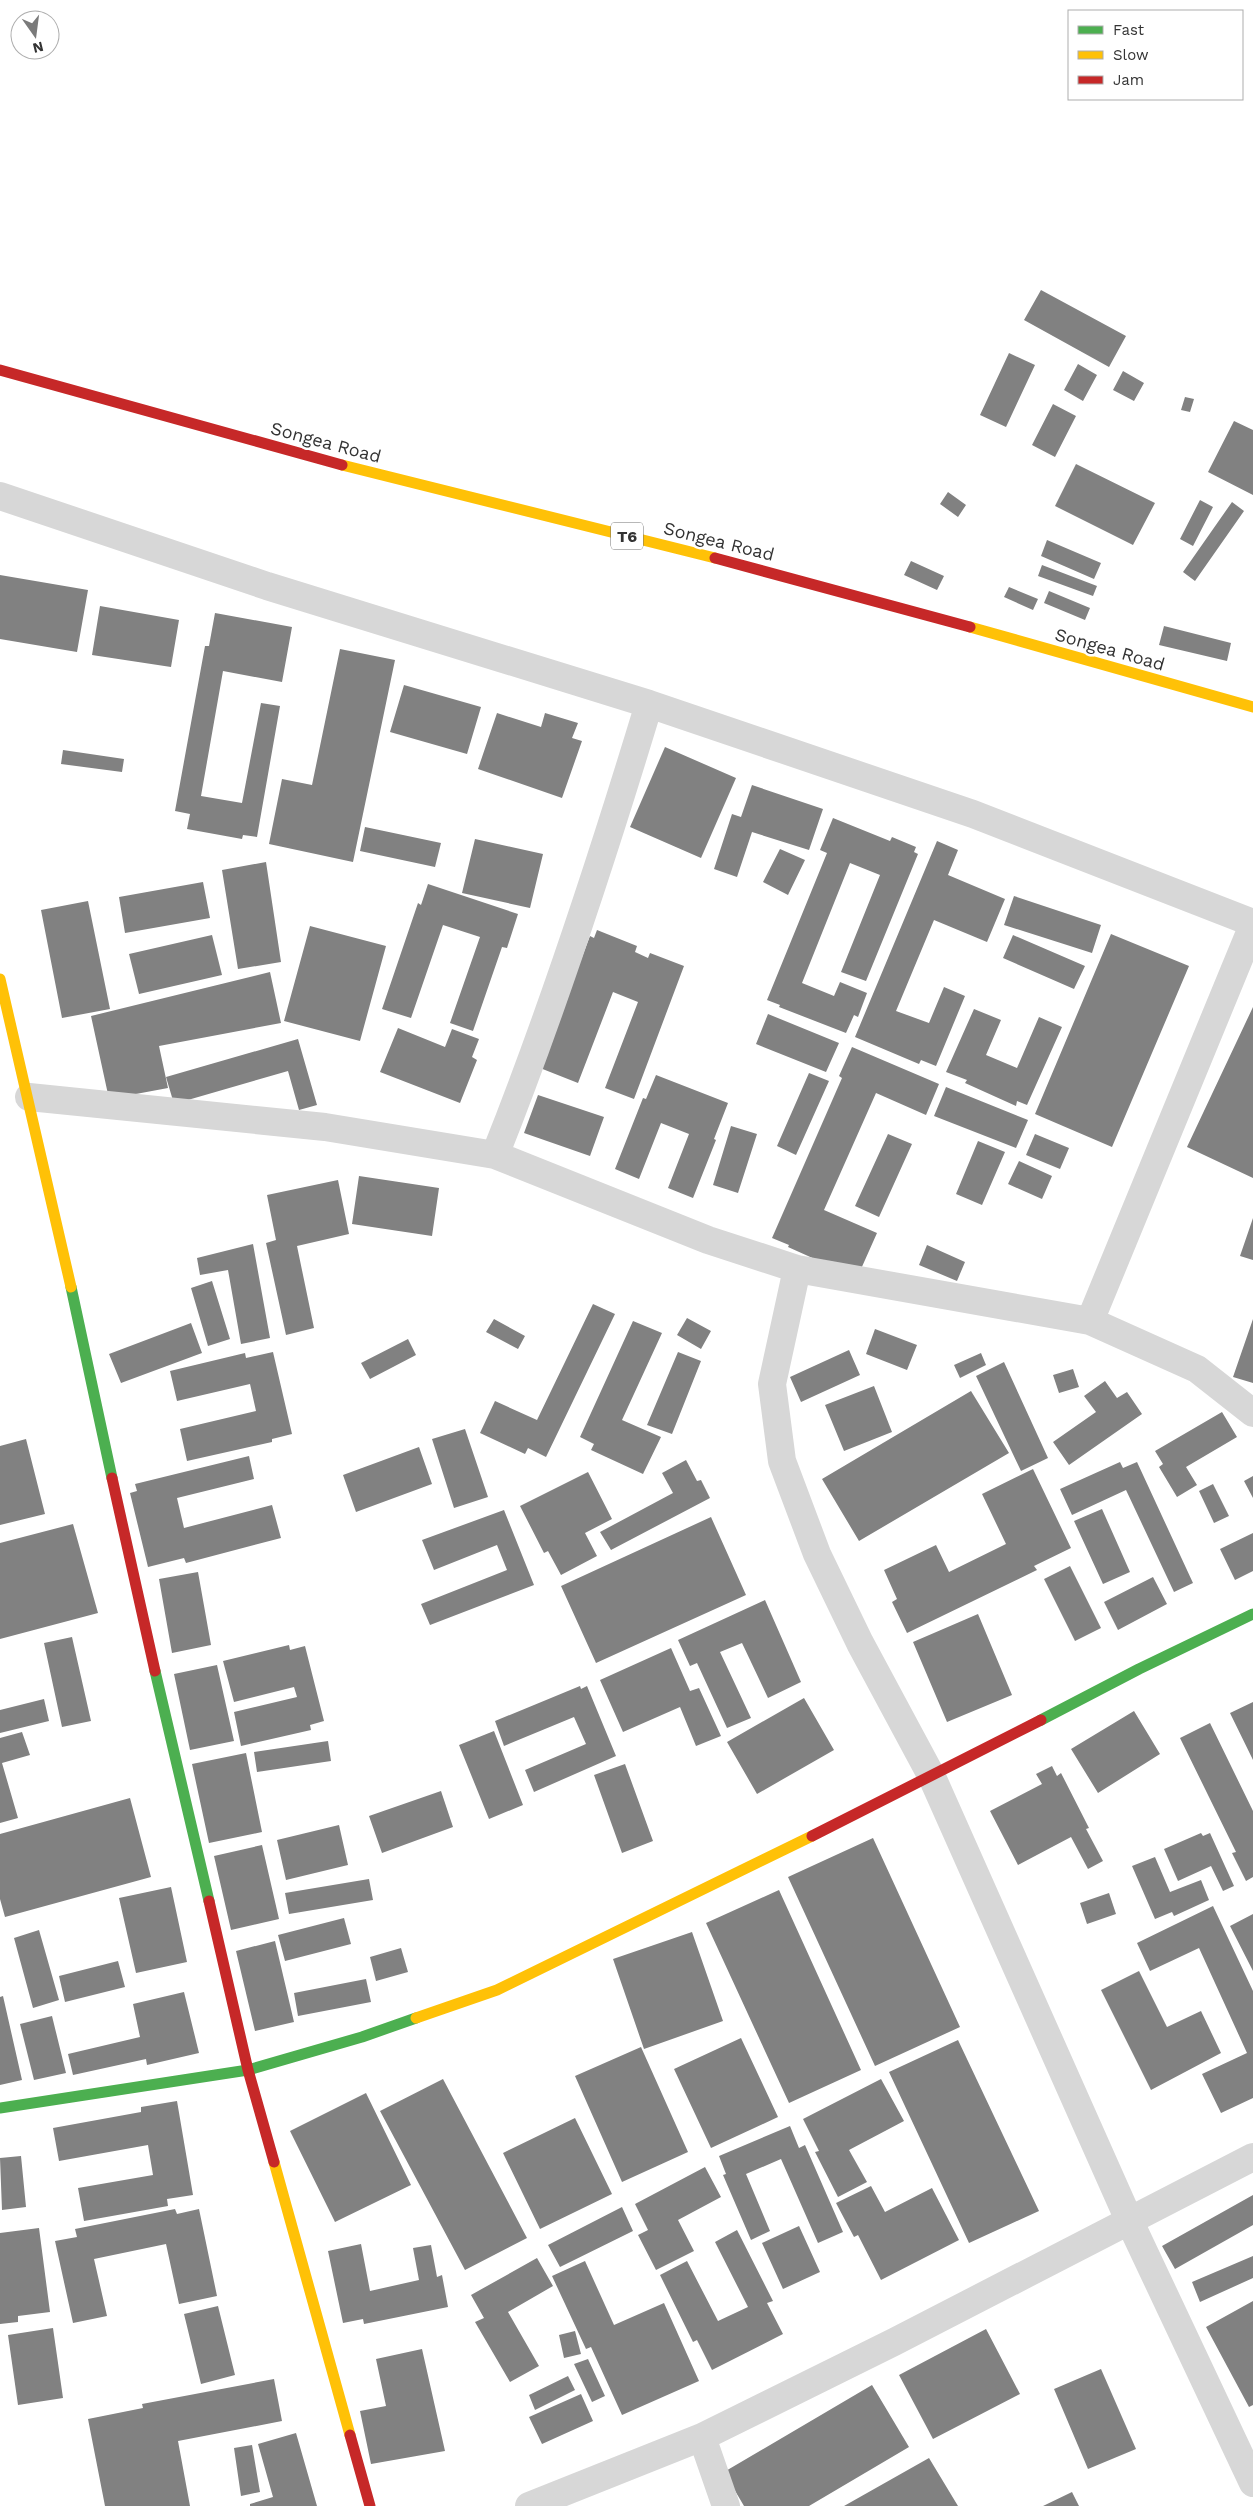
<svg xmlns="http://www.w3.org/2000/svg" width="1253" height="2506" font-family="'Work Sans',sans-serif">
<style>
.building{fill:#818181}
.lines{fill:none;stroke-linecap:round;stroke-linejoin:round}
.street{stroke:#d7d7d7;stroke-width:28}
.fast{stroke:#4caf50;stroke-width:11}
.slow{stroke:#ffc107;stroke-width:11}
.jam{stroke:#c62828;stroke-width:11}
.labels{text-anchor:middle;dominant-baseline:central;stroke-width:5;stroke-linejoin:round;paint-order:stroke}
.shield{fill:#fff;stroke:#707070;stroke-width:1}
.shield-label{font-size:16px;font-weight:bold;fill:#333}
.street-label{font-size:18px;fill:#333;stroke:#fff}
</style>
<rect width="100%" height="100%" fill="#fff"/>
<!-- building -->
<path class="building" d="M1041,290L1126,336L1109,367L1024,320Z
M1009,353L1035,365L1006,427L980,415Z
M1078,364L1097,375L1083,401L1064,390Z
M1123,371L1144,383L1134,401L1113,390Z
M1185,397L1194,399L1190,412L1181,410Z
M1053,404L1076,416L1055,457L1032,445Z
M1234,421L1253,430V495L1208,472Z
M1076,464L1155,503L1133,545L1055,506Z
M948,492L966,505L958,517L940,504Z
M1200,500L1213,507L1193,546L1180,539Z
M1232,502L1244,511L1195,581L1183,572Z
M1047,540L1101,563L1094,579L1041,556Z
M911,561L944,576L937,590L904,575Z
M1042,565L1097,586L1093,596L1038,576Z
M0,575L88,590L77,652L0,639Z
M1009,587L1038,599L1033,610L1004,597Z
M1049,591L1090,608L1085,620L1044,603Z
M100,606L179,620L171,667L92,655Z
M215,613L292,627L282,682L223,671L201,796L242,803L261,703L280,706L257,837L243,835L242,839L187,829L190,814L175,811L205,646H209Z
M1164,626L1231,643L1227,661L1159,645Z
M340,649L395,660L353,862L269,844L282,779L312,785Z
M404,685L481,707L467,754L390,732Z
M497,713L541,727L545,713L578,723L572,738L582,741L562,798L478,769Z
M665,747L736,778L701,858L630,827Z
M63,750L124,759L122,772L61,764Z
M752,785L823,809L809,850L752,832L737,877L714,869L732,814L741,817Z
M833,818L890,841L892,837L916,847L914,852L918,854L866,981L841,972L880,875L850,863L802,983L834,996L840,982L867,993L858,1017L854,1015L846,1033L779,1007L780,1005L767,1000L827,853L820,850Z
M365,827L441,843L435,867L360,851Z
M475,839L543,854L530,908L462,893Z
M937,841L958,850L948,875L1005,899L987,942L934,920L896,1011L929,1023L944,987L965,996L936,1066L921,1060L919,1064L855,1037Z
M780,849L805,860L788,895L763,882Z
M266,862L281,962L238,969L222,870Z
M203,882L210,918L125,933L119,897Z
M428,884L518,914L507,948L502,947L473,1031L450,1023L480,937L443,925L411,1018L382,1009L418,903L421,905Z
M1014,896L1101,925L1092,953L1004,925Z
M88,901L110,1009L62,1018L41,910Z
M310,926L386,946L360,1041L284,1021Z
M597,930L637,946L635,952L648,958L650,953L684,966L634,1099L605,1088L638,1002L613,992L578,1083L540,1068L590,936L594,938Z
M1111,934L1189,966L1112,1147L1035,1114Z
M212,935L222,975L139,994L129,954Z
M1013,935L1085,966L1074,989L1003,958Z
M270,972L281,1023L159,1046L168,1088L109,1099L91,1016Z
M1253,1007V1178L1187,1147Z
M974,1009L1001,1020L986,1055L1017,1068L1039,1017L1062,1027L1027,1105L1017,1101L1016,1106L965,1083L967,1080L946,1072Z
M768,1014L839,1043L826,1072L756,1044Z
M398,1028L445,1047L452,1029L479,1039L472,1057L477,1060L460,1103L380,1072Z
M298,1039L317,1105L299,1110L288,1071L174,1104L166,1077Z
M852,1047L939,1084L926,1115L876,1093L824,1210L877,1233L857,1278L788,1247L789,1245L772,1238L842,1078L839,1076Z
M809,1073L829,1081L796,1155L777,1146Z
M656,1075L728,1103L714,1139L716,1140L693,1198L668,1188L689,1134L661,1123L639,1179L615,1169L643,1098L646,1099Z
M946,1087L1028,1120L1016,1148L934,1116Z
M538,1095L604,1117L590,1156L524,1133Z
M731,1126L757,1134L738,1193L713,1185Z
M888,1134L912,1144L879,1217L855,1206Z
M1035,1134L1069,1148L1060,1169L1026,1155Z
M978,1141L1005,1152L982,1205L956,1194Z
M1019,1161L1052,1176L1042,1199L1008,1184Z
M359,1176L439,1188L432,1236L352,1224Z
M338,1180L349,1234L297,1246L314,1328L286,1335L266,1243L276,1240L267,1195Z
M1253,1218V1260L1240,1256Z
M253,1244L270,1338L241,1344L228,1270L200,1275L197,1258Z
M927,1245L965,1262L957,1281L919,1265Z
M212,1281L230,1339L208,1346L191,1288Z
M593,1304L615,1314L546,1457L528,1448L525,1454L480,1433L495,1401L537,1420Z
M687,1318L711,1331L701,1349L677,1335Z
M494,1319L525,1336L518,1349L486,1332Z
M1253,1319V1383L1233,1377Z
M633,1321L662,1333L622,1420L661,1437L643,1474L591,1450L594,1444L580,1437Z
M191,1323L202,1353L121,1383L109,1354Z
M875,1329L917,1345L907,1370L866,1354Z
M408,1339L416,1355L370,1379L361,1363Z
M849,1350L860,1375L801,1402L790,1377Z
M273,1352L292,1434L272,1439V1442L187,1461L180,1429L256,1411L250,1384L177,1401L170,1371L245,1353L246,1358Z
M678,1352L701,1361L672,1434L647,1425Z
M981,1353L986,1365L960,1378L954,1365Z
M1004,1362L1048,1458L1021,1471L976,1376Z
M1073,1369L1079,1387L1059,1393L1053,1375Z
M1105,1381L1117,1398L1127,1392L1142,1414L1069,1465L1053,1442L1096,1412L1084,1396Z
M874,1386L892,1432L844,1451L825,1405Z
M971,1391L1009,1453L859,1541L822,1479Z
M1222,1412L1237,1437L1186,1467L1197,1485L1177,1497L1159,1467L1163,1464L1155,1451Z
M465,1429L488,1497L454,1508L432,1439Z
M26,1439L45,1514L0,1525V1446Z
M419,1447L432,1484L356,1512L343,1475Z
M249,1456L254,1479L177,1498L184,1528L272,1505L281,1538L186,1563L184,1558L148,1567L130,1493L137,1491L135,1484Z
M686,1460L697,1481L701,1480L710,1498L611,1550L600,1532L673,1493L662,1473Z
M1120,1462L1123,1468L1137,1462L1193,1583L1174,1592L1126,1490L1072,1515L1060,1489Z
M1033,1469L1071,1548L1034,1566L1037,1570L907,1633L892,1602L897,1599L884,1570L936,1545L949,1572L1006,1544L982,1494Z
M588,1472L612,1519L585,1533L597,1556L561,1575L548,1551L544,1553L520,1506Z
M1253,1476V1498L1244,1481Z
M1213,1484L1229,1516L1214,1523L1199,1491Z
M1102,1509L1130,1572L1103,1584L1074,1521Z
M504,1510L534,1585L430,1625L421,1604L507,1570L497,1545L434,1570L422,1540Z
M711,1517L746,1595L596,1663L561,1586Z
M73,1524L98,1613L0,1639V1543Z
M1253,1533V1571L1235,1580L1220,1549Z
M1070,1566L1101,1628L1075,1641L1044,1579Z
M198,1572L211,1645L172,1653L159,1579Z
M1153,1577L1167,1604L1118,1630L1104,1602Z
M765,1600L801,1682L768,1698L742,1643L720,1652L751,1718L727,1728L697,1663L690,1666L678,1640Z
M978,1614L1012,1695L947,1722L913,1642Z
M72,1637L91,1721L62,1727L44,1643Z
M289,1645L290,1650L305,1646L324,1721L310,1725L311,1730L241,1746L234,1712L297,1697L294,1687L234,1702L223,1661Z
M671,1648L690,1691L699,1688L721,1736L696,1746L680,1707L623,1732L600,1680Z
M217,1665L234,1741L190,1750L174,1674Z
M580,1686L581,1689L587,1686L616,1756L534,1792L525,1770L586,1744L574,1717L504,1746L495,1721Z
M804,1698L834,1750L757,1794L727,1742Z
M44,1699L49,1721L0,1733V1710Z
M1253,1702V1760L1230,1713Z
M1134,1711L1160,1754L1098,1793L1071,1749Z
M1210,1723L1253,1811V1877L1246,1881L1232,1853L1236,1852L1180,1738Z
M494,1731L523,1805L489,1819L459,1745Z
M22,1732L30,1755L2,1763L18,1818L0,1823V1738Z
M328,1741L331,1761L257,1772L254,1752Z
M246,1753L262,1832L209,1843L192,1764Z
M625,1764L653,1841L622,1853L594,1775Z
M1052,1766L1057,1776L1061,1773L1089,1828L1086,1829L1103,1861L1088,1869L1071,1837L1018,1865L990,1811L1042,1784L1036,1774Z
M441,1791L453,1827L382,1853L369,1816Z
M130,1798L151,1877L5,1917L0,1899V1834Z
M339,1825L348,1865L286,1880L277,1840Z
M1201,1833L1203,1836L1210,1833L1234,1886L1223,1891L1211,1866L1178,1881L1164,1849Z
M873,1838L960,2027L875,2066L788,1877Z
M262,1845L279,1919L231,1930L214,1856Z
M1155,1857L1170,1892L1201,1880L1209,1900L1174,1916L1172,1912L1155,1919L1132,1866Z
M369,1879L373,1900L289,1914L285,1893Z
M171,1887L187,1962L136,1973L119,1898Z
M779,1890L861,2070L789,2103L706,1923Z
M1109,1893L1116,1914L1087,1924L1080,1903Z
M1213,1906L1253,1991V2098L1221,2113L1202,2074L1247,2053L1199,1948L1150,1971L1137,1943Z
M1253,1914V1971L1230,1926Z
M344,1918L351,1944L285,1961L278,1935Z
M39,1930L59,2000L33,2008L14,1938Z
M692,1932L723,2021L644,2049L613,1959Z
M275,1941L294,2022L255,2031L236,1951Z
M401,1948L408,1972L376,1981L370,1957Z
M118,1961L125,1987L65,2002L59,1976Z
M1139,1971L1167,2027L1201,2011L1221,2053L1151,2090L1101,1990Z
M366,1979L371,2002L298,2016L294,1993Z
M184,1992L199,2053L147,2065L146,2059L73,2075L68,2054L140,2037L133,2004Z
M3,1996L22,2080L0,2085V1997Z
M52,2016L66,2073L34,2080L20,2024Z
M741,2038L778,2117L711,2148L674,2069Z
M958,2040L1039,2211L969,2243L889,2072Z
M641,2047L688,2152L622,2182L575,2076Z
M443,2079L527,2238L465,2270L380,2111Z
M881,2079L904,2121L849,2150L867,2182L838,2197L815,2152L819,2151L803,2119Z
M366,2093L411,2185L335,2222L290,2131Z
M177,2101L193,2195L167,2199L168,2206L84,2221L78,2188L153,2175L148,2145L59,2161L53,2128L141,2112V2107Z
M575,2118L612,2194L540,2229L503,2153Z
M790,2126L799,2148L805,2145L843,2232L818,2243L781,2159L746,2174L770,2231L751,2240L723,2175L726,2174L719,2156Z
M21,2156L26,2207L2,2210L0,2158Z
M705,2167L721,2197L678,2220L694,2251L656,2270L638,2235L648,2230L635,2204Z
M871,2186L885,2212L932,2188L959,2240L881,2280L858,2235L854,2237L836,2203Z
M1253,2195V2225L1175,2269L1162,2246Z
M622,2207L633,2231L560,2267L548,2245Z
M175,2209L177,2214L199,2209L217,2296L179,2304L166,2244L94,2259L107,2316L73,2323L55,2241L77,2237L75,2229Z
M799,2226L820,2272L783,2289L762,2243Z
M39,2228L50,2312L18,2316V2322L0,2324V2233Z
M737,2230L773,2301L767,2303L783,2334L712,2370L697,2340L693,2342L660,2275L687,2261L718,2321L748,2307L715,2242Z
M361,2244L370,2291L419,2280L413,2248L431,2245L437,2277L442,2275L448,2307L364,2324L363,2319L343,2323L328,2251Z
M1253,2256V2278L1200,2302L1192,2282Z
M537,2258L553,2286L508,2312L539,2366L510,2382L475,2322L484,2318L471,2295Z
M585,2261L614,2325L664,2303L699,2381L622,2415L591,2347L586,2349L552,2276Z
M1253,2301V2405L1249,2407L1206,2327Z
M218,2306L235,2375L201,2384L184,2314Z
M53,2328L63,2398L18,2405L8,2335Z
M986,2329L1020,2394L933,2439L899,2375Z
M575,2331L581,2354L564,2358L559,2335Z
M422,2349L445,2451L371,2464L360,2411L386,2406L376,2359Z
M588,2359L605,2396L592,2402L574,2364Z
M1101,2369L1136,2449L1088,2469L1054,2389Z
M568,2376L575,2390L535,2410L529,2395Z
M274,2379L282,2421L178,2441L190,2506H105L88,2419L143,2408L142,2404Z
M872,2385L909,2447L809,2506H744L724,2472Z
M581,2394L593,2421L542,2444L529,2417Z
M296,2433L317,2506H250V2504L273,2497L258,2444Z
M252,2445L260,2492L241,2496L234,2448Z
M929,2458L958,2506H844Z
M1072,2492L1079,2506H1043Z"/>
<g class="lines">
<!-- street -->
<path class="street" d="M0,496L267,586L649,704L973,814L1253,923
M29,1097L325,1127L495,1155L708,1240L797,1269L1090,1321L1197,1369L1253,1413
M495,1155C554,1007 603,856 649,704
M797,1269L772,1384L782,1461L817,1554L860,1643L932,1777L1129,2220L1253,2483
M1090,1321L1253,925
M702,2437L726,2506
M529,2506L702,2437L894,2342L1253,2157"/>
<!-- fast -->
<path class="fast" d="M71,1287L112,1478
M155,1671L209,1901
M1041,1720L1139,1669L1253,1614
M0,2108L248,2070L362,2037L416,2018"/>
<!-- slow -->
<path class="slow" d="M342,465L715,558
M970,627L1253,707
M0,979L71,1287
M416,2018L497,1990L812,1836
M274,2162L350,2435"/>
<!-- jam -->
<path class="jam" d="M0,370L342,465
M715,558L970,627
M112,1478L155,1671
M812,1836L1041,1720
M209,1901L248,2070L274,2162
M350,2435L370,2506"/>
</g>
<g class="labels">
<!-- shield labels -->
<rect class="shield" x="611" y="522.5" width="32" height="27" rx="4"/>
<g class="shield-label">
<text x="627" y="536">T6</text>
</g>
<!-- street labels -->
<g class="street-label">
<text transform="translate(326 442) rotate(15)">Songea Road</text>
<text transform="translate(719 541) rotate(14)">Songea Road</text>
<text transform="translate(1110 649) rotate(16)">Songea Road</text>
</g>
</g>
<!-- legend -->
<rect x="1068" y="10" width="175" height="90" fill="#ffffff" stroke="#adadad"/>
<rect x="1078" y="26" width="25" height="8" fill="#4caf50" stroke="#adadad"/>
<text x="1113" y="35" font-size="15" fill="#333333">Fast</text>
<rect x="1078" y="51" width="25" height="8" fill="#ffc107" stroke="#adadad"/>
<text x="1113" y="60" font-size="15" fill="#333333">Slow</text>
<rect x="1078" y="76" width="25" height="8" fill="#c62828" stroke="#adadad"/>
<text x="1113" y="85" font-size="15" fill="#333333">Jam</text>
<!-- north arrow -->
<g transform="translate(35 35) rotate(166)"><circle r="24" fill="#ffffff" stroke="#adadad"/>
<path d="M0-4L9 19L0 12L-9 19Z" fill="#7a7a7a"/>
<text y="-8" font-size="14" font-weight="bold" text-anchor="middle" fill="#333333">N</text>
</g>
</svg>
